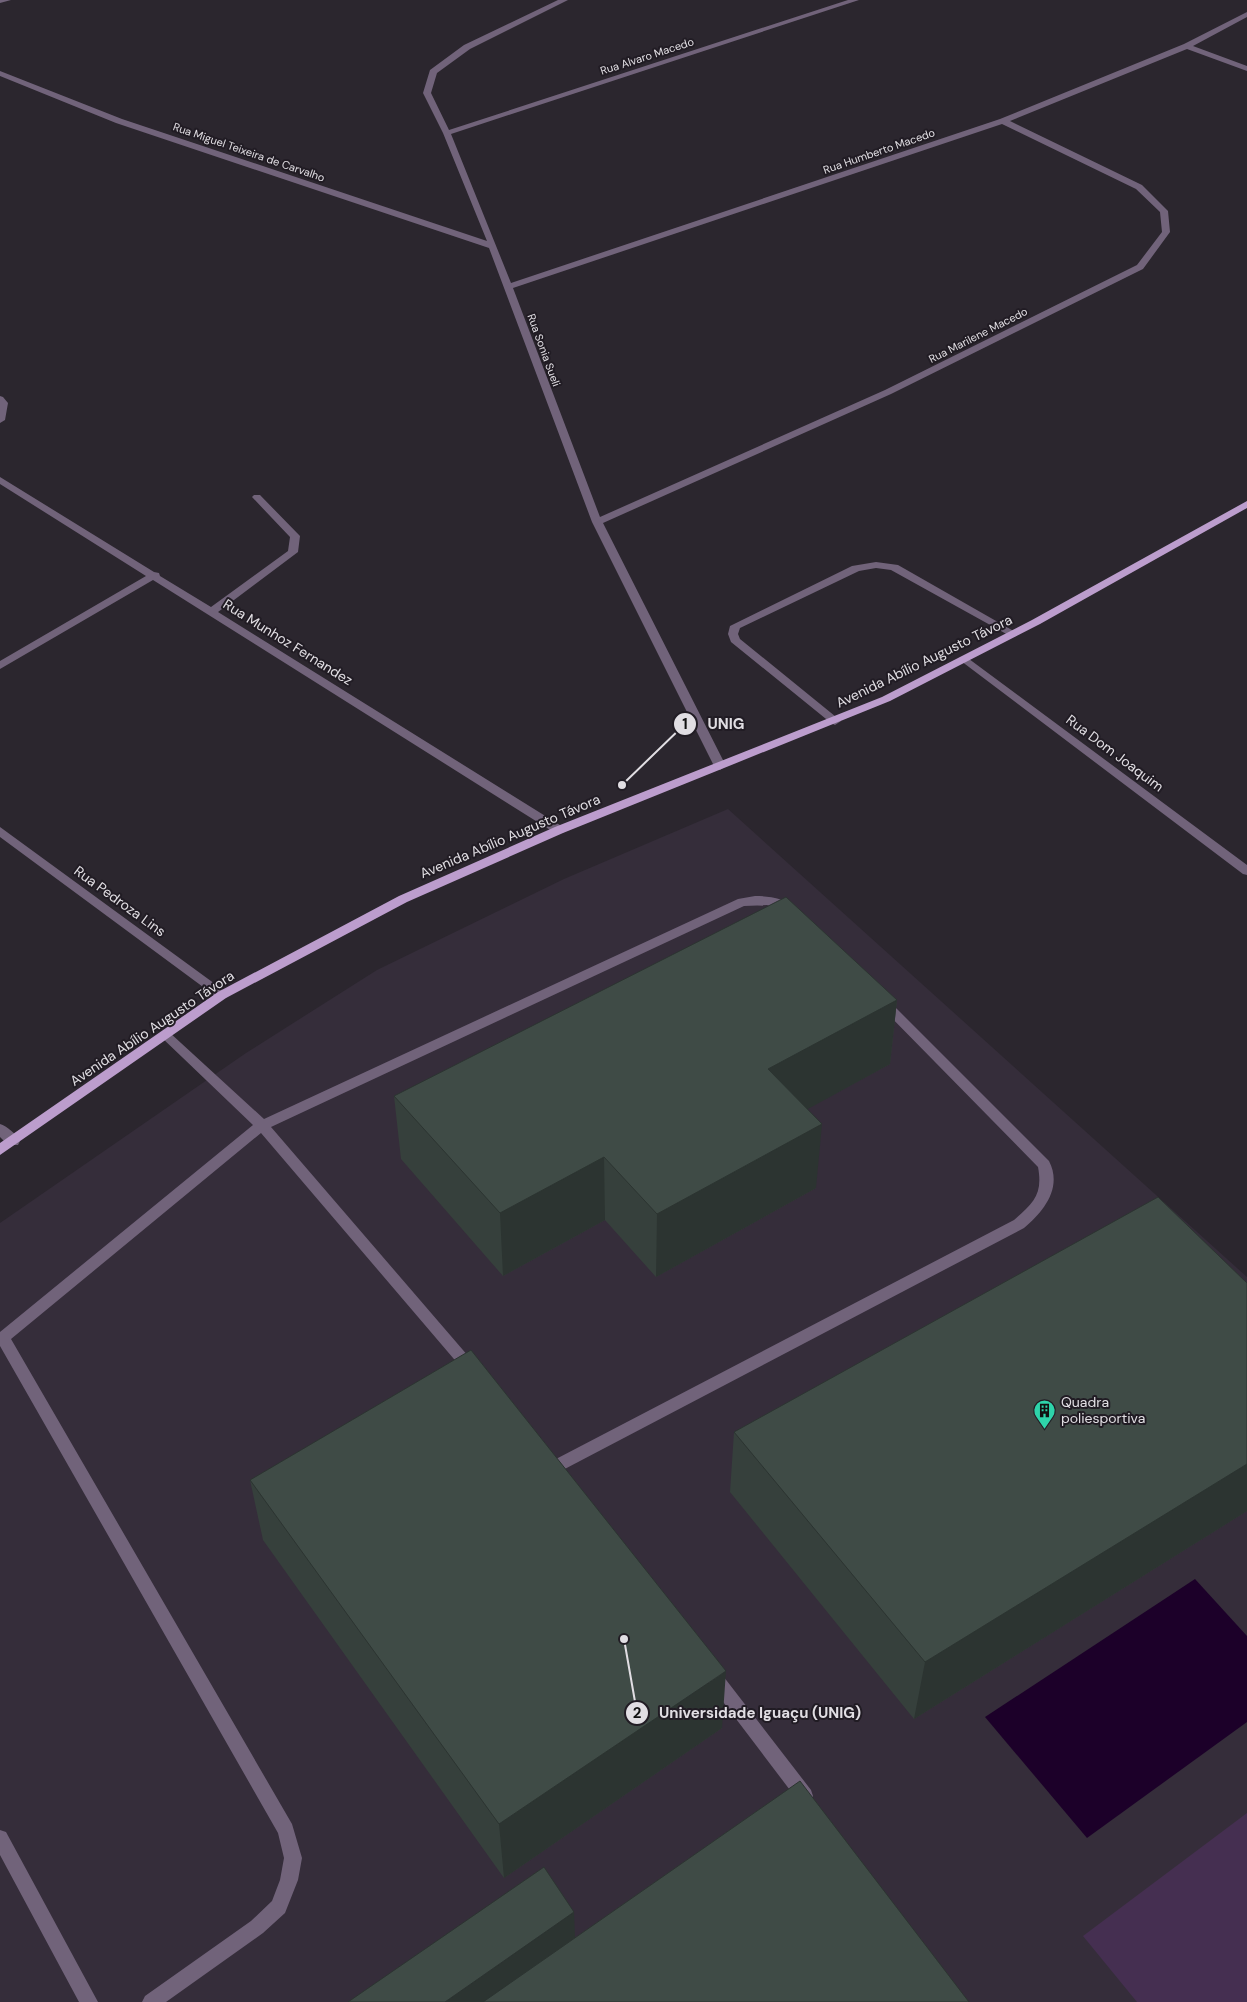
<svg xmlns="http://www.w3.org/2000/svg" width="1247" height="2002" font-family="'DM Sans',sans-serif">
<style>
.built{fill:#352d3a}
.green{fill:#452f51}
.water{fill:#1c0029}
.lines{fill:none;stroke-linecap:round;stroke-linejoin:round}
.minor{fill:#71637a;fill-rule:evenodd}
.major{fill:#bc9dcd;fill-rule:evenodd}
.wall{fill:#36403c}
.shaded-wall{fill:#2c3431}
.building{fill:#3f4b46;stroke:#2c3431}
.labels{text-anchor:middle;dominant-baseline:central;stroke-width:4;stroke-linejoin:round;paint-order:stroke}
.far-street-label{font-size:11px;fill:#e1dee3;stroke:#211c24}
.street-label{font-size:14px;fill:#e1dee3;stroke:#211c24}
.poi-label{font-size:14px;fill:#e1dee3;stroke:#211c24;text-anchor:start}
.leader{fill:none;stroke:#e1dee3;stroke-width:2}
.callout-dot{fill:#e1dee3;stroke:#211c24;stroke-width:2}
.mark-label{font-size:15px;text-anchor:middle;font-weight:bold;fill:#111}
.callout-label{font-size:15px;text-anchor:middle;font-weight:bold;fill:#e1dee3;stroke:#211c24;stroke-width:4;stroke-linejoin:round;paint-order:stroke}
</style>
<rect width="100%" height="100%" fill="#2b262e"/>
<!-- built -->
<path class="built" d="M728,809L1247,1277V2002H0V1223L246,1053L377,970L564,879Z"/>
<!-- green -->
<path class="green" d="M1247,1813V2002H1137L1083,1936Z"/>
<!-- water -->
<path class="water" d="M1195,1579L1247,1636V1722L1087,1838L985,1717Z"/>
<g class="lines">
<!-- minor -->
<path class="minor" d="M0,0H11L0,3Z
M558,0H568L470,49L437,73L431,93L449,130L848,0H859L451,134L511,283L1000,119L1184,44L1247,12V17L1193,46L1247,66V71L1187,49L1010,121L1142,185L1168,211L1170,232L1143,269L891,394L603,523L726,766L720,770L714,766L592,522L489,248L116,123L0,76V71L122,119L487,241L443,133L423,93L430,70L464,45ZM1002,124L1136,189L1160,212L1162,232L1137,265L885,390L600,517L513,288Z
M0,396L3,397L8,403L5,420L0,423Z
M0,477L154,572L159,573L160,576L211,607L288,551L290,537L252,497L254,495H260L300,536L298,552L218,612L563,827L565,830L563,833H555L153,580L0,669V661L146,576L0,484Z
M876,562L898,565L1019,634L1014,637L1010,636L891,570L876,568L859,571L740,628L738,634L740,639L841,721L835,725L831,723L731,642L728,634L730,626L852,566Z
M965,656L1247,865V875L1243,874L961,661L960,659L961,657Z
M0,827L226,992L228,995L226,998H218L0,837Z
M755,896C768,896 787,898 796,909L790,913L767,905L744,906L271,1127L475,1364L477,1368L475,1372L470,1374L465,1372L261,1133L11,1339L292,1824L302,1858L298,1880L285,1913L263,1933L166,2002H142L145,1996L251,1921L272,1901L280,1880L284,1858L278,1833L0,1346V1332L253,1125L159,1035L161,1032H169L264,1119L738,899Z
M884,998L888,1000L1049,1161C1063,1188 1043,1212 1024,1228L559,1472C550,1475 545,1468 541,1460L543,1455L548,1454L556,1459L1014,1220C1034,1203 1043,1194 1038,1167L880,1006L878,1003L880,1000Z
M0,1124C7,1126 16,1134 20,1141L18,1145H8L0,1137Z
M714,1670L720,1672L811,1790L813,1796L811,1802L805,1804L799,1802L708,1682L706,1677L708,1672Z
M0,1830L6,1832L98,2002H79L0,1855Z"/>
<!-- major -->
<path class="major" d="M1247,501V508L1040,624L890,701L563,833L407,902L226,998L0,1155V1143L218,992L399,896L555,827L882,697L1032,620Z"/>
</g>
<!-- wall -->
<path class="wall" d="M897,1000L890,1064L807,1109L816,1188L656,1277L605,1220L503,1276L401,1159L394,1096Z
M1247,1283V1511L914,1719L730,1492L734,1432Z
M250,1480L722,1728L504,1878L263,1540Z"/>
<!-- shaded-wall -->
<path class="shaded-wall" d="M897,1000L890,1064L764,1133L768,1069Z
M822,1124L816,1188L656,1277L657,1214Z
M604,1157L605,1220L503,1276L500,1213Z
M1247,1464V1511L914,1719L925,1662Z
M726,1671L722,1728L504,1878L499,1824Z
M574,1912L576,1964L522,2002H445Z"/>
<!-- building -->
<path class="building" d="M786,897L897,1000L768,1069L822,1124L657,1214L604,1157L500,1213L394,1096Z
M1158,1197L1247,1283V1464L925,1662L734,1432Z
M471,1350L726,1671L499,1824L250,1480Z
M800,1781L969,2002H483Z
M544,1867L574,1912L445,2002H348Z"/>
<!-- icons -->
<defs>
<symbol id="building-pin" viewBox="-11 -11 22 30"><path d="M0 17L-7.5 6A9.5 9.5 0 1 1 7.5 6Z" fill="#2ed4aa" stroke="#211c24"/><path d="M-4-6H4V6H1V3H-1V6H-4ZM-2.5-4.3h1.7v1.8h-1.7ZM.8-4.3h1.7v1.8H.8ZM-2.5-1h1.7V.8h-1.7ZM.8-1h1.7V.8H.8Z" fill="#111"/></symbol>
</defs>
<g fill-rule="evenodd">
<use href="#building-pin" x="1032" y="1398" width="25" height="34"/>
</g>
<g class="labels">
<!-- far-street labels -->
<g class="far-street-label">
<text transform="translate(647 56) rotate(-18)">Rua Alvaro Macedo</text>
<text transform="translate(879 151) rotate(-19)">Rua Humberto Macedo</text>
<text transform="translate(249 152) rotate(19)">Rua Miguel Teixeira de Carvalho</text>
<text transform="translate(978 335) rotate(-27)">Rua Marilene Macedo</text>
<text transform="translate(544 350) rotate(70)">Rua Sonia Sueli</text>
</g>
<!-- street labels -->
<g class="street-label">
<text transform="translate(288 642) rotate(32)">Rua Munhoz Fernandez</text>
<text transform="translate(924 661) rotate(-26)">Avenida Abílio Augusto Távora</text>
<text transform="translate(1115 753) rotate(37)">Rua Dom Joaquim</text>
<text transform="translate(510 836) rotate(-23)">Avenida Abílio Augusto Távora</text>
<text transform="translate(120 901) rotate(36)">Rua Pedroza Lins</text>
<text transform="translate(152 1028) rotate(-34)">Avenida Abílio Augusto Távora</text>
</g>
<!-- poi labels -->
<g class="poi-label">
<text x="1061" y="1402">Quadra<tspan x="1061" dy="16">poliesportiva</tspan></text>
</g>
</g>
<!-- callouts -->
<path class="leader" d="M622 785L685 724M624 1639L637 1713"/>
<g class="callout-dot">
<circle cx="622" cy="785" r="5"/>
<circle cx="624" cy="1639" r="5"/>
<circle cx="685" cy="724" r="12"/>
<circle cx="637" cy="1713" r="12"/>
</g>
<g class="mark-label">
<text x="685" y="729">1</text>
<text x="637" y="1718">2</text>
</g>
<g class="callout-label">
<text x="726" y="729">UNIG</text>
<text x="760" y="1718">Universidade Iguaçu (UNIG)</text>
</g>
</svg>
